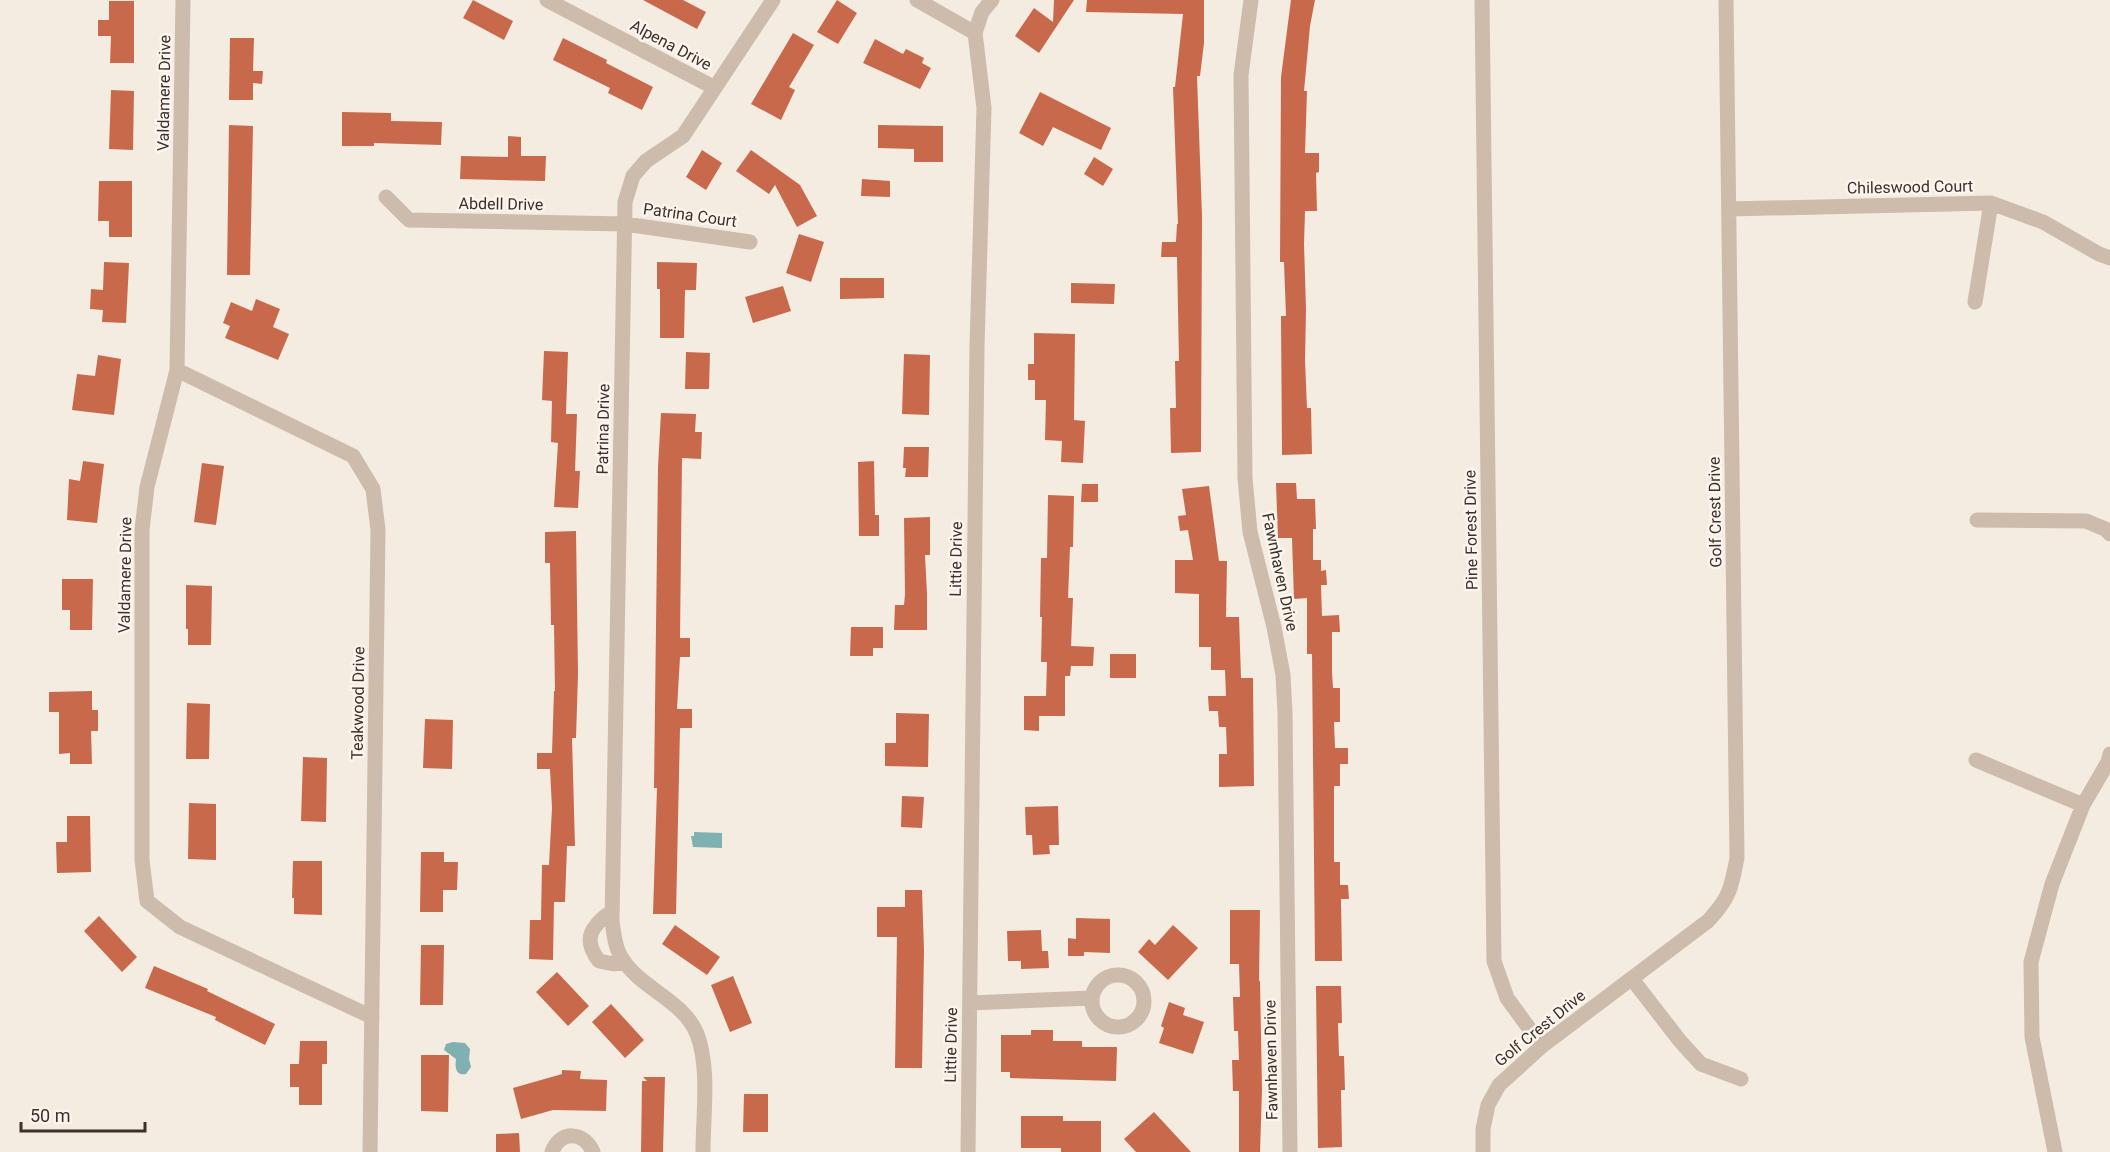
<svg xmlns="http://www.w3.org/2000/svg" width="2110" height="1152" font-family="Roboto,sans-serif">
<style>
.water{fill:#7fb0b2}
.building{fill:#c8694b}
.lines{fill:none;stroke-linecap:round;stroke-linejoin:round}
.street{stroke:#cdbbac;stroke-width:15}
.labels{text-anchor:middle;dominant-baseline:central;stroke-width:5;stroke-linejoin:round;paint-order:stroke}
.street-label{font-size:16px;fill:#3b302b;stroke:#fbf5ee}
</style>
<rect width="100%" height="100%" fill="#f4ebe1"/>
<!-- water -->
<path class="water" d="M694,832L722,833V848L693,847L691,836H694Z
M453,1042L465,1043L470,1049L469,1059L471,1067L466,1074C455,1076 455,1066 456,1059L444,1050L446,1044Z"/>
<!-- building -->
<path class="building" d="M473,0L513,21L504,40L463,18Z
M643,0H683L706,12L697,29Z
M837,0L857,13L838,44L817,32Z
M1054,0H1074L1039,53L1015,36L1034,8L1053,22Z
M1087,0H1204V43L1200,76H1197L1202,216L1201,452L1171,453L1170,408H1176L1175,361H1179L1177,257H1161L1162,242H1176L1177,224H1178L1173,87H1175L1183,14L1086,12Z
M1291,0H1315L1310,26L1304,91H1307L1305,153H1319V172L1316,173L1317,211H1305L1304,244L1306,309L1305,360L1307,408H1311L1312,454L1282,455L1281,316H1286L1284,262H1280L1281,77Z
M109,1H134V63H110L111,36H98V20H109Z
M793,33L814,45L789,87L795,90L781,120L751,104Z
M230,38H254L253,71H263L262,84L253,83V100H229Z
M563,38L607,60L606,63L653,87L642,110L608,93L610,88L553,60Z
M875,39L903,54L906,49L924,58L922,63L931,68L920,89L863,63Z
M111,90L134,91L133,150L109,149Z
M1040,92L1111,128L1101,150L1053,127L1043,146L1019,133Z
M342,112L391,113V121L442,122L441,145L374,143V146H342Z
M229,125L253,126L250,275H227Z
M878,125L943,126V162H914V149L878,148Z
M508,136L521,137V156H546L545,181L460,179L461,156L508,157Z
M702,150L722,163L706,190L686,177Z
M751,150L800,185L817,216L797,227L775,185L769,194L736,171Z
M1094,157L1113,169L1103,186L1084,174Z
M862,179L890,181V197L861,196Z
M99,181H132V237H109V221H98Z
M799,234L824,242L811,282L786,273Z
M104,262L129,263L126,323L102,322L103,310L90,309L91,289L103,290Z
M657,262L697,263L696,290H685L684,338H660V289H657Z
M840,278H884V298L840,299Z
M1071,283L1115,284L1114,304L1071,303Z
M783,286L791,311L753,323L745,297Z
M256,299L280,309L273,327L289,334L278,360L225,338L230,326L223,323L231,302L252,311Z
M1034,333L1075,334L1074,420L1085,421L1083,463L1061,462L1062,441L1045,440L1046,400H1035V380H1028V364H1034Z
M544,351L568,352L566,414H577L575,471H580L578,508L554,507L558,443L551,442L552,401L542,400Z
M686,352L710,353L709,389H685Z
M904,354L930,355L929,415L902,414Z
M98,355L121,359L114,415L72,410L77,374L95,376Z
M661,413L696,414L695,432H702L701,459L682,458L680,638H690V657H680L677,709H692V728H680L676,914H653L657,788H654L658,467Z
M904,447H929L928,477H905L906,468H903Z
M83,461L104,464L97,523L67,520L69,479L80,481Z
M874,461L875,515H879V536H859L858,462Z
M202,463L224,466L216,525L194,522Z
M1276,483H1296L1297,499H1315L1316,529H1313V560H1321V571L1326,570L1327,585H1321L1322,616L1339,615L1340,632H1332V673L1333,688H1340V722H1334L1335,748H1348V764H1340V786H1334V862H1340V885H1348L1349,899H1341L1342,961H1315L1312,654H1307V598L1294,599L1292,538H1278Z
M1082,484H1098V502H1081Z
M1209,486L1219,561H1227L1226,617H1239L1241,678H1253L1254,786L1219,787V754H1227L1226,727H1219L1218,711H1209L1208,696H1226L1225,670H1211V647H1199V594L1175,593V560H1193L1188,530L1180,531L1178,516L1186,515L1182,489Z
M1048,495L1074,496L1073,547H1070L1068,598H1073L1071,646L1094,647L1093,666H1071L1070,676H1065V716H1039V731L1024,730V696H1046L1047,662H1041L1042,617H1040L1041,558H1047Z
M930,517V555H925L927,594V630H894L895,605H904L905,594L904,518Z
M576,531L578,674L576,738H572L575,846H567L565,902H554L553,960L529,959L530,920H541L542,865H549L552,808L550,769H537V753H552L554,691H555L554,625H551L550,563H545V532Z
M62,579H93L92,630H70V610H62Z
M186,585L212,586L211,645H188V629H186Z
M851,627H883V648H873V656H850Z
M1110,654H1136V678H1110Z
M92,691V710H98V731H91L92,764H70V753L59,754V712H49V692Z
M187,703L210,704L209,759H186Z
M896,713L929,714L928,767L885,766V743H896Z
M425,719L453,720L452,769L423,768Z
M303,757L327,758L326,822L301,821Z
M902,796L924,797L922,828L901,827Z
M189,803L216,804V860L188,859Z
M1058,806L1059,845H1049L1050,854L1033,855L1032,835H1026L1025,807Z
M67,816H90L91,872L57,873L56,842H67Z
M421,852H444V862H458L457,890H443V912H420Z
M293,861H322V915L294,914V898H292Z
M905,890H922L924,951L922,1068H895L897,937H877V907H905Z
M1230,910H1260L1259,981H1260L1262,1090L1260,1152H1239V1091H1233L1232,1060H1239L1238,1031H1234L1233,997H1240L1239,964H1230Z
M99,916L137,957L122,972L84,931Z
M1076,918L1110,919V953L1084,952V956H1068V938L1076,939Z
M675,925L720,957L707,975L662,944Z
M1173,925L1198,948L1168,980L1138,952L1149,939L1155,945Z
M1041,930L1042,951H1048L1049,968L1021,969V961H1008L1007,931Z
M421,945H444L443,1005H420Z
M154,966L208,989L207,991L275,1024L265,1045L215,1020L216,1017L145,988Z
M557,972L589,1006L568,1026L536,992Z
M733,976L752,1023L730,1032L711,985Z
M1316,986H1341L1342,1023H1338L1339,1056H1344L1345,1090H1341L1342,1147L1318,1148Z
M1169,1002L1185,1008L1183,1015L1204,1022L1193,1054L1159,1043L1164,1028L1161,1026Z
M611,1004L644,1040L625,1058L592,1022Z
M1031,1030H1053V1041H1082V1047H1117L1116,1081L1010,1078V1072H1001V1035H1031Z
M300,1041H327V1064H322V1105H299V1087H290V1064H299Z
M421,1055H449L448,1112L421,1111Z
M562,1070L581,1071L580,1079L607,1080L606,1111L553,1110L521,1119L513,1088L562,1074Z
M643,1077H665L663,1152H641L642,1081H647Z
M744,1094H768V1132H743Z
M1154,1112L1191,1152H1136L1124,1139Z
M1021,1116H1063V1121H1101V1152H1061V1148H1021Z
M519,1133L520,1152H496V1134Z"/>
<g class="lines">
<!-- street -->
<path class="street" d="M183,0L177,370L147,487L142,530V860L147,901L180,927L372,1017
M547,0L715,88
M917,0L975,33L984,108L977,346L968,1152
M1251,0L1241,75L1245,478L1250,532L1274,627L1283,675L1285,713L1290,1152
M1482,0L1494,961L1507,998L1542,1046
M975,33L982,12L992,0
M386,197L409,220L625,224L750,242
M1729,209L1991,203L2043,222L2099,254L2110,258
M1975,302L1991,203
M177,370L353,456L373,489L378,530L370,1152
M1977,520L2086,521L2105,529L2110,534
M1976,760L2083,805
M612,911C591,926 582,939 599,961L614,964L624,962
M1092 1001a26 26 0 1 1 52 0a26 26 0 1 1-52 0Z
M1632,979L1680,1041L1701,1064L1741,1079
M970,1003L1092,998
M552,1152C560,1130 584,1131 593,1152
M703,1152C703,1115 710,1068 697,1034C684,1001 642,989 623,960C615,949 614,934 612,921L625,202L633,176L646,161L683,136L773,0
M1483,1152V1129L1488,1105L1499,1085L1542,1046L1708,921C1730,897 1731,889 1737,858L1726,0
M2055,1152L2032,1037L2031,962L2052,884L2083,805L2108,762L2110,754"/>
</g>
<g class="labels">
<!-- street labels -->
<g class="street-label">
<text transform="translate(671 45) rotate(28)">Alpena Drive</text>
<text transform="translate(164 93) rotate(-89)">Valdamere Drive</text>
<text transform="translate(1910 187) rotate(-1)">Chileswood Court</text>
<text transform="translate(501 204) rotate(1)">Abdell Drive</text>
<text transform="translate(690 215) rotate(8)">Patrina Court</text>
<text transform="translate(603 429) rotate(-89)">Patrina Drive</text>
<text transform="translate(1715 512) rotate(-91)">Golf Crest Drive</text>
<text transform="translate(1471 530) rotate(-91)">Pine Forest Drive</text>
<text transform="translate(956 559) rotate(-89)">Littie Drive</text>
<text transform="translate(1280 572) rotate(78)">Fawnhaven Drive</text>
<text transform="translate(125 575) rotate(-89)">Valdamere Drive</text>
<text transform="translate(358 703) rotate(-89)">Teakwood Drive</text>
<text transform="translate(1540 1028) rotate(-39)">Golf Crest Drive</text>
<text transform="translate(951 1045) rotate(-89)">Littie Drive</text>
<text transform="translate(1271 1060) rotate(-91)">Fawnhaven Drive</text>
</g>
</g>
<!-- scale -->
<path d="M21 1122v9h124v-9" fill="none" stroke="#3b302b" stroke-width="3"/>
<text x="30" y="1122" font-size="18" fill="#3b302b" stroke="#fbf5ee" stroke-width="4.5" paint-order="stroke">50 m</text>
</svg>
